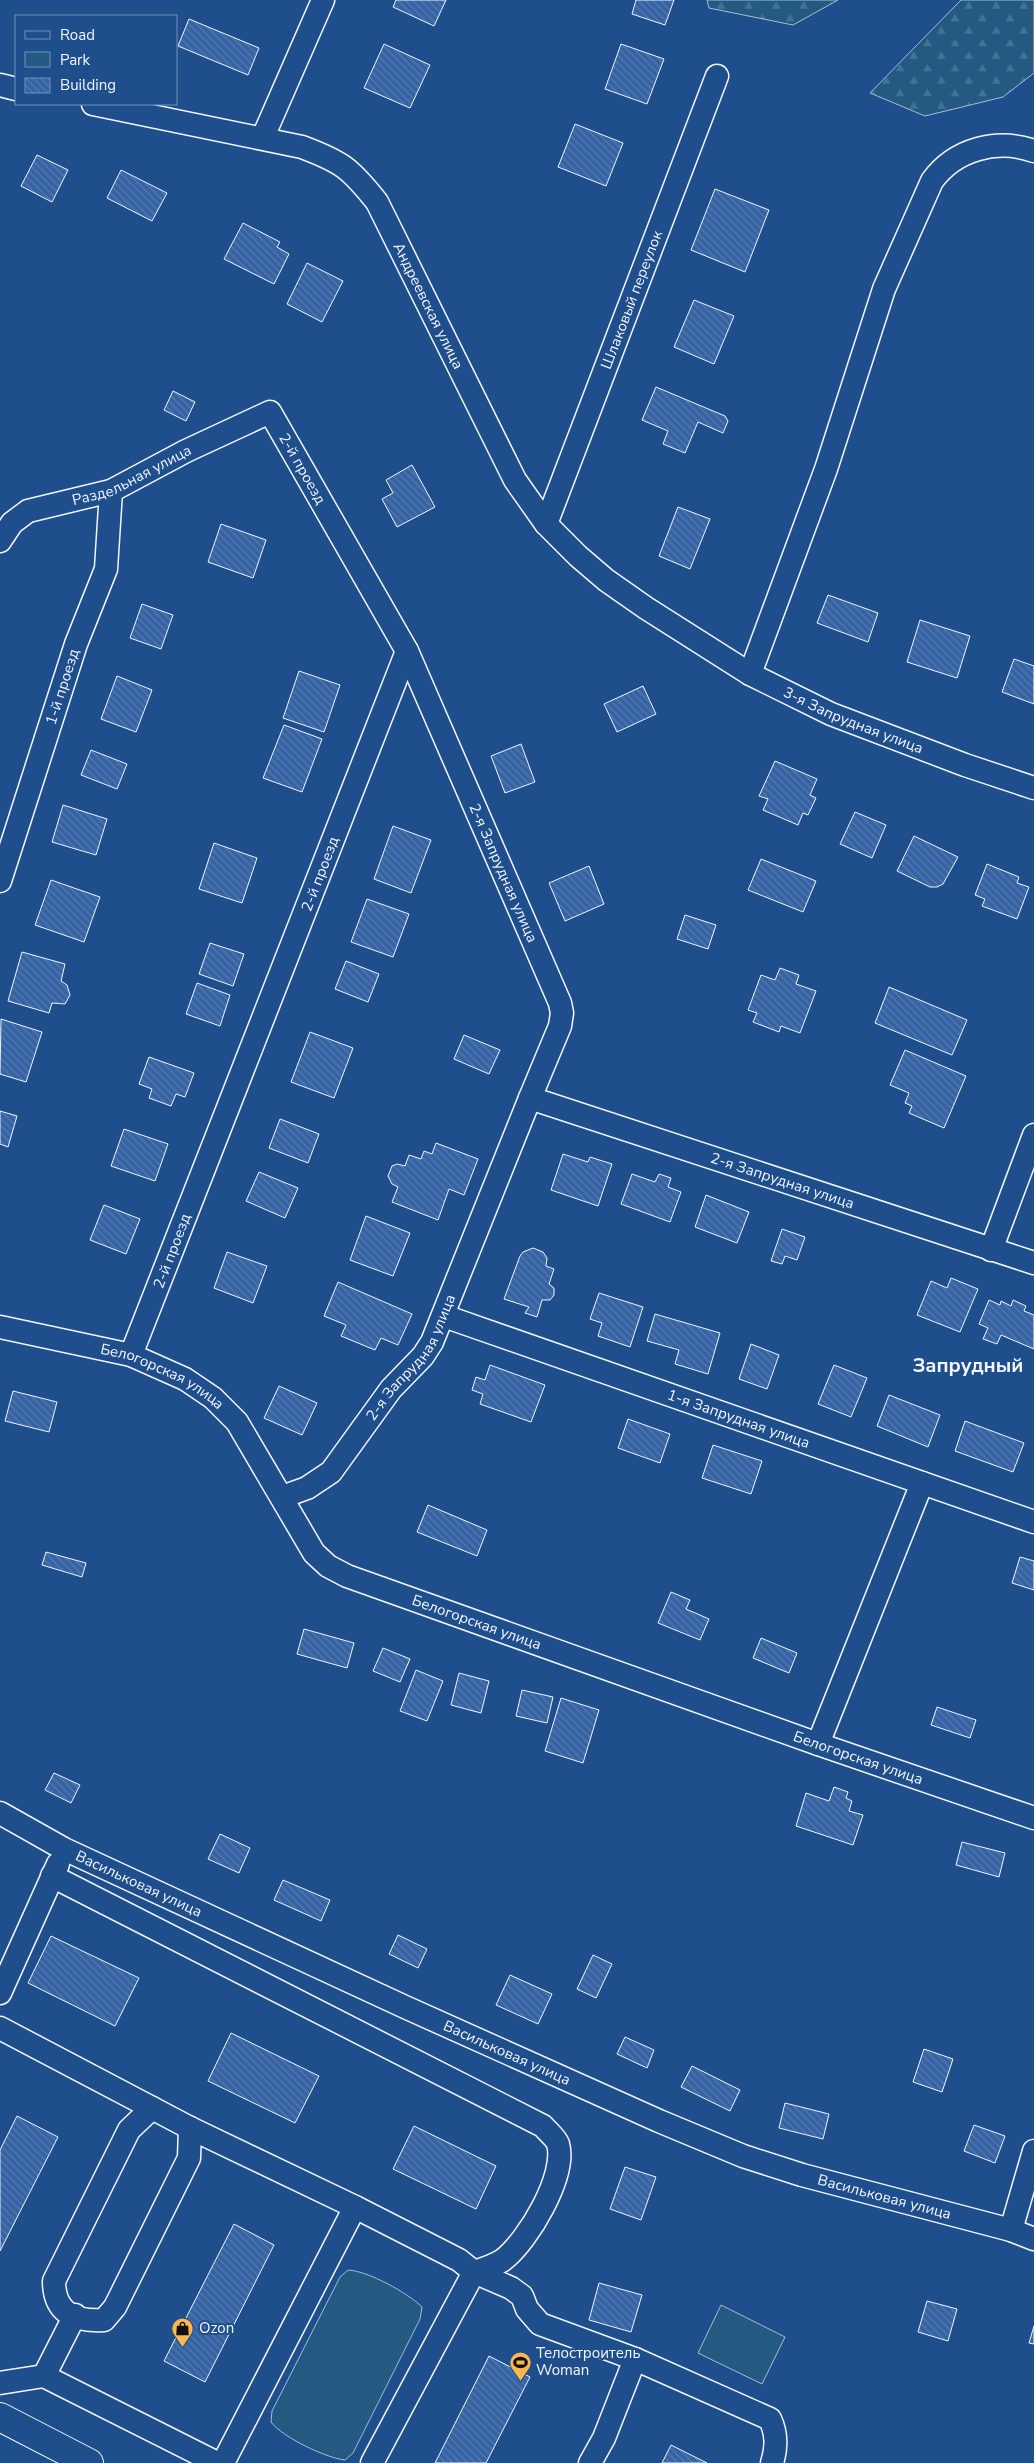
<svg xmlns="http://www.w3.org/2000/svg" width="1034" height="2463" font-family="'Nunito Sans',sans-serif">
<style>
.forest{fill:url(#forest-firs);stroke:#a8bbd7}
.park{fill:#245a82;stroke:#a8bbd7}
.building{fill:url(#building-back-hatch);stroke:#f2f6ff}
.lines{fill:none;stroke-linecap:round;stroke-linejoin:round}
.minor-casing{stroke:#f2f6ff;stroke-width:25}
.major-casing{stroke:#f2f6ff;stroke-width:30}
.minor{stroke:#1f4e8c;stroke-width:22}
.major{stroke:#1f4e8c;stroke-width:28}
.labels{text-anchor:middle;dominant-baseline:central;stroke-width:4;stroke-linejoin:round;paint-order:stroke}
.street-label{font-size:15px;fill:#f2f6ff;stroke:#1f4e8c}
.poi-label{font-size:15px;fill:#f2f6ff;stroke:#1f4e8c;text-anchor:start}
.district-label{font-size:20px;font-weight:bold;fill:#f2f6ff;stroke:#1f4e8c}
</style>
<defs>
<pattern id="forest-firs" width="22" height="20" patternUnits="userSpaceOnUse" patternTransform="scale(1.25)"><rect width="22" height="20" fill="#245a82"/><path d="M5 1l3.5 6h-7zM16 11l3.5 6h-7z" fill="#447295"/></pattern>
<pattern id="building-back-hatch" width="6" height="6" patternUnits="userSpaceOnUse" patternTransform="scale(1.25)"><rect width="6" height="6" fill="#3563a3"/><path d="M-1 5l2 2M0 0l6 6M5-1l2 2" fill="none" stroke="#537ab1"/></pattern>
</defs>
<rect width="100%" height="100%" fill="#1f4e8c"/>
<!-- forest -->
<path class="forest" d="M707,0H838L793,25L709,8Z
M961,0H1034V73L1003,97L925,116L870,93Z"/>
<!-- park -->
<path class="park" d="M348,2270C368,2271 408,2293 422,2307L420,2319L353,2453L345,2460C326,2458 282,2437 271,2422L272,2411L340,2277Z
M721,2305L785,2337L762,2384L698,2353Z"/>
<!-- building -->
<path class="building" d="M396,0H446L434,26L393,7Z
M636,0H674L665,25L632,14Z
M189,19L259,48L248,75L178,46Z
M384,44L430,65L410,108L364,88Z
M621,44L664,59L647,104L605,89Z
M575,124L623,143L606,186L558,167Z
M37,155L68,170L52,202L21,186Z
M121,170L167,193L152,221L107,198Z
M715,189L769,210L745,272L691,250Z
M243,223L280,242L277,247L289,254L274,284L224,259Z
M307,263L343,281L322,322L287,304Z
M694,300L734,316L714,364L674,347Z
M656,387L725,416L728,421L723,433L698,422L685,453L663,444L668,431L642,420Z
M173,391L195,402L186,421L164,410Z
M412,465L435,507L397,527L382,499L393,493L386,480Z
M678,507L710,519L690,569L659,556Z
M221,524L266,540L253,578L208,562Z
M828,595L878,613L868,642L817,623Z
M142,604L173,615L161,649L130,638Z
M920,620L970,636L957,678L907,662Z
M1014,659L1034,666V704L1002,692Z
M299,671L340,685L324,732L283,718Z
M117,676L152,690L136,732L101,719Z
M643,686L656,714L617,732L604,704Z
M284,725L322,739L302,792L263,778Z
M521,744L535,782L505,793L491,756Z
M91,750L127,764L117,789L81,775Z
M775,761L817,779L810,795L816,798L808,815L803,813L798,825L763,810L768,799L759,796Z
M63,805L107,819L96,855L52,842Z
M855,812L886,825L872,858L840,844Z
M393,826L431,840L411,893L374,879Z
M914,836L958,857L943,884L937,887H930L897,871Z
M214,843L257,858L242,903L199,889Z
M761,859L816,881L803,912L748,890Z
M987,864L1019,877L1017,883L1029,887L1017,919L982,906L985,899L975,895Z
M589,866L604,904L565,921L549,883Z
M51,880L100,897L84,942L35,925Z
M367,899L409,914L393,957L351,942Z
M685,915L716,925L708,949L677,939Z
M210,943L244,954L233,986L199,974Z
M22,952L65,964L61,981L67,985L70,995L65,1004L52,1003L49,1013L8,1001Z
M346,961L379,974L368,1002L335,989Z
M780,968L799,975L796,984L816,991L800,1033L781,1026L779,1032L753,1022L757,1013L748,1010L761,975L775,980Z
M197,983L230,995L220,1026L186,1014Z
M889,987L967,1020L952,1055L875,1023Z
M1,1019L42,1032L26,1082L0,1074Z
M310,1032L353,1048L334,1098L291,1082Z
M464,1035L500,1050L489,1074L454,1059Z
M905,1050L966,1076L944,1128L909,1113L912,1106L905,1103L909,1093L890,1085Z
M149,1057L194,1073L185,1097L176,1094L171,1106L149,1098L152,1089L139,1084Z
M0,1111L17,1116L8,1147L0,1144Z
M280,1119L319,1134L308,1163L269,1148Z
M124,1129L168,1144L155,1181L111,1166Z
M436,1143L478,1159L464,1195L449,1189L438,1220L392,1202L398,1187L392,1184L388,1176L392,1166L397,1164L405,1166L409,1155L421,1159L424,1151L432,1154Z
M563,1154L588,1162L590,1157L612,1164L598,1206L551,1190Z
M259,1172L298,1188L285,1218L246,1201Z
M632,1174L655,1182L659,1174L671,1178L668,1187L681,1192L670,1222L621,1204Z
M706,1195L749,1212L737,1243L695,1227Z
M104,1205L140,1219L126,1254L90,1240Z
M366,1216L410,1233L393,1276L350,1260Z
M782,1229L805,1237L797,1260L785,1256L782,1264L771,1261Z
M533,1248L543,1252L547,1258L546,1266L554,1269L549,1284L554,1288V1295L550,1300H542L537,1317L525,1313L529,1307L504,1299L520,1256L523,1252Z
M227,1252L267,1266L253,1303L214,1288Z
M951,1278L978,1289L960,1332L917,1315L931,1281L947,1288Z
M338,1282L412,1314L398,1345L381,1338L375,1350L341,1336L346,1325L324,1316Z
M599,1293L643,1307L630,1347L598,1336L602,1323L590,1319Z
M989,1300L1000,1305L1001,1301L1011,1306L1013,1300L1026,1306L1024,1311L1034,1315V1349L1001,1335L997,1344L983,1339L988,1328L979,1324Z
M655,1314L720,1333L708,1374L675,1364L679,1350L647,1341Z
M751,1344L779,1355L767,1389L739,1379Z
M490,1365L545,1385L531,1422L480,1404L483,1394L472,1390L476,1377L485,1380Z
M834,1365L867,1378L851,1417L818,1404Z
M279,1386L317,1403L302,1435L264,1418Z
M13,1391L57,1402L49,1432L5,1421Z
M889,1395L940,1415L928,1447L877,1426Z
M628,1419L670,1434L660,1463L618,1448Z
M965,1421L1024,1443L1013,1472L955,1451Z
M713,1445L762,1461L751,1494L702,1478Z
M428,1505L487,1530L477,1556L417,1532Z
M46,1552L86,1563L82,1577L42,1565Z
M1020,1557L1034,1561V1590L1012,1583Z
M671,1592L690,1600L686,1609L709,1619L700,1640L658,1623Z
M304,1629L354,1643L347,1668L297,1654Z
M761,1638L797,1653L789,1673L753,1658Z
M383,1648L410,1659L400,1682L373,1671Z
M416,1670L443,1681L427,1721L400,1711Z
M459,1673L489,1681L481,1713L451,1705Z
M522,1690L553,1697L547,1723L516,1716Z
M561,1698L599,1710L583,1763L545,1751Z
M937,1707L976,1720L970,1738L931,1725Z
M54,1773L80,1785L71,1803L45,1790Z
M834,1787L848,1792L846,1798L852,1801L849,1811L863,1815L853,1845L796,1826L806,1793L829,1801Z
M220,1834L250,1848L239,1873L208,1859Z
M962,1842L1005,1853L999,1877L956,1865Z
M283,1880L330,1900L321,1921L274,1900Z
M398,1935L427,1949L418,1968L389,1954Z
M51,1936L139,1978L115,2026L28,1983Z
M593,1955L612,1964L596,1998L577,1989Z
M510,1975L552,1994L538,2024L496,2005Z
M231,2033L319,2076L295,2123L208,2081Z
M625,2037L654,2050L647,2068L617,2054Z
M924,2049L953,2059L942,2092L913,2082Z
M692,2066L740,2090L730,2111L681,2087Z
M785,2103L829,2114L823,2139L779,2128Z
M17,2116L58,2137L0,2251V2150Z
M974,2125L1005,2136L995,2163L964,2151Z
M414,2126L496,2166L476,2209L393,2169Z
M625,2167L656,2177L641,2220L610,2209Z
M234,2224L274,2245L205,2382L164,2361Z
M599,2283L642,2295L631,2332L589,2320Z
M927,2301L957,2309L948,2341L918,2332Z
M1034,2326V2344L1029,2343Z
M489,2356L530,2377L486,2463H435Z
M671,2445L707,2463H662Z"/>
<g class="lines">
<defs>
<g id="minor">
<path d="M0,85L16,89"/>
<path id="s1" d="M93,104L302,147C342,162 350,168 377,202L515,480L546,524L578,556L606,580L646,608L750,674L831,714L965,765L1034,788"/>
<path d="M263,137L323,0"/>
<path id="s2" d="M546,524L717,76"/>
<path id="s3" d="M0,541L12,523L28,511L111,491L186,451L270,412L407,651L131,1355"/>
<path id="s4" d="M407,651L560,1003L562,1013L560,1026L530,1098"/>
<path d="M750,674L826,469L884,289L932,181C955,149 997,138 1034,151"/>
<path id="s5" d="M0,881L76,644L106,569L111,491"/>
<path d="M991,1250L1034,1135"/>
<path id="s6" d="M444,1316L1034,1522"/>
<path id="s7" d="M0,1327L131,1355L185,1379L213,1398L237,1422L314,1553L328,1566L347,1576L818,1744L1034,1818"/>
<path id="s8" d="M282,1497L307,1488L331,1472L391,1389L423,1356L432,1342L530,1098L1034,1263"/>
<path d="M818,1744L922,1483"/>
<path id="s9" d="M0,1813L64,1849L405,2007L659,2121L743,2156L802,2175L1011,2230L1034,2239"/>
<path d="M52,1876L543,2126C547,2131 556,2138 558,2144C567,2175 528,2241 503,2260C494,2266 484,2269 474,2272L372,2463"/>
<path d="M0,1993L58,1864"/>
<path d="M0,2028L190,2128L355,2207L459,2260L474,2272L511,2288L522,2296L527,2309L540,2324L635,2359L770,2419C777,2434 777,2447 772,2463"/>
<path d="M152,2108L129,2130L54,2281C54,2313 75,2322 104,2320L115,2307L189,2158L190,2128"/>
<path d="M1011,2230L1034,2151"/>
<path d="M44,2376L75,2315"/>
<path d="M0,2383L44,2376L217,2463"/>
<path d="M223,2463L355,2207"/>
<path d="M590,2463L604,2438L635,2359"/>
</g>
<path id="major" d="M0,2417L89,2463"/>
</defs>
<!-- minor casing -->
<use href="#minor" class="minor-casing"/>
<!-- major casing -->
<use href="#major" class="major-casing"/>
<!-- minor -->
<use href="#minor" class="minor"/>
<!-- major -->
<use href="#major" class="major"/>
</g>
<!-- icons -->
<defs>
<symbol id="shop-pin" viewBox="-11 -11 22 30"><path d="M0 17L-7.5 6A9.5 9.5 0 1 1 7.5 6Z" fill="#ffb74d" stroke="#1f4e8c"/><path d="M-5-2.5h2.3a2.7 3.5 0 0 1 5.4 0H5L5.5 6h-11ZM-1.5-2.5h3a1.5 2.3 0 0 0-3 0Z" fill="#111"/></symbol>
<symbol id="stadium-pin" viewBox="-11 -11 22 30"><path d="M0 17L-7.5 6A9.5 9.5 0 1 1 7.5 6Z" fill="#ffb74d" stroke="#1f4e8c"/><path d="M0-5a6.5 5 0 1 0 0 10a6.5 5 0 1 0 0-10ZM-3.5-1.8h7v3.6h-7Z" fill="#111"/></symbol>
</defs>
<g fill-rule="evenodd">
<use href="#shop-pin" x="170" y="2316" width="25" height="34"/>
<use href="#stadium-pin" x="508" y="2350" width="25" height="34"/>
</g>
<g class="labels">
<!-- street labels -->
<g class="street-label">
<text stroke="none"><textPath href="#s2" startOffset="240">Шлаковый переулок</textPath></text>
<text stroke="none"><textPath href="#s1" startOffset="424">Андреевская улица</textPath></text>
<text stroke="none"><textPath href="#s3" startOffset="370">2-й проезд</textPath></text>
<text stroke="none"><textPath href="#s3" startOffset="152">Раздельная улица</textPath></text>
<text stroke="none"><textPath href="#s5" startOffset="204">1-й проезд</textPath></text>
<text stroke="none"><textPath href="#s1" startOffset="1040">3-я Запрудная улица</textPath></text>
<text stroke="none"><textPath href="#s4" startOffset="242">2-я Запрудная улица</textPath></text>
<text transform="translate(320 874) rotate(-69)">2-й проезд</text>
<text stroke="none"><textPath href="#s8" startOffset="749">2-я Запрудная улица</textPath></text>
<text transform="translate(172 1251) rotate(-69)">2-й проезд</text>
<text stroke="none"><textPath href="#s8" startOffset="196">2-я Запрудная улица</textPath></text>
<text stroke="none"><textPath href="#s7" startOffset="171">Белогорская улица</textPath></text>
<text stroke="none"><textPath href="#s6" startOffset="312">1-я Запрудная улица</textPath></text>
<text stroke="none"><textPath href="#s7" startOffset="591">Белогорская улица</textPath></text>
<text stroke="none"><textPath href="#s7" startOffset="996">Белогорская улица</textPath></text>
<text stroke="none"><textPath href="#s9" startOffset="156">Васильковая улица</textPath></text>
<text stroke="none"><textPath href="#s9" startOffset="561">Васильковая улица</textPath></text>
<text stroke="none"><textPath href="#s9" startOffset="966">Васильковая улица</textPath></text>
</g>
<!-- poi labels -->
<g class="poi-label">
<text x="199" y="2328">Ozon</text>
<text x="536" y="2353">Телостроитель<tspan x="536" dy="17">Woman</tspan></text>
</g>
<!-- district labels -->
<g class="district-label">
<text x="968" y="1365">Запрудный</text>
</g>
</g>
<!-- legend -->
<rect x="15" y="15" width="162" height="90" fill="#1f4e8c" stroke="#7391ba"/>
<rect x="25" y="31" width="25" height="8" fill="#1f4e8c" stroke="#7391ba"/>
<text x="60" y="40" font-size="15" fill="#f2f6ff">Road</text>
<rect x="25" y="52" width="25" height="15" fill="#245a82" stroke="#7391ba"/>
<text x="60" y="65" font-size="15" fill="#f2f6ff">Park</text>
<rect x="25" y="78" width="25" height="15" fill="url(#building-back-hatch)" stroke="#7391ba"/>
<text x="60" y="90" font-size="15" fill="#f2f6ff">Building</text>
</svg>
